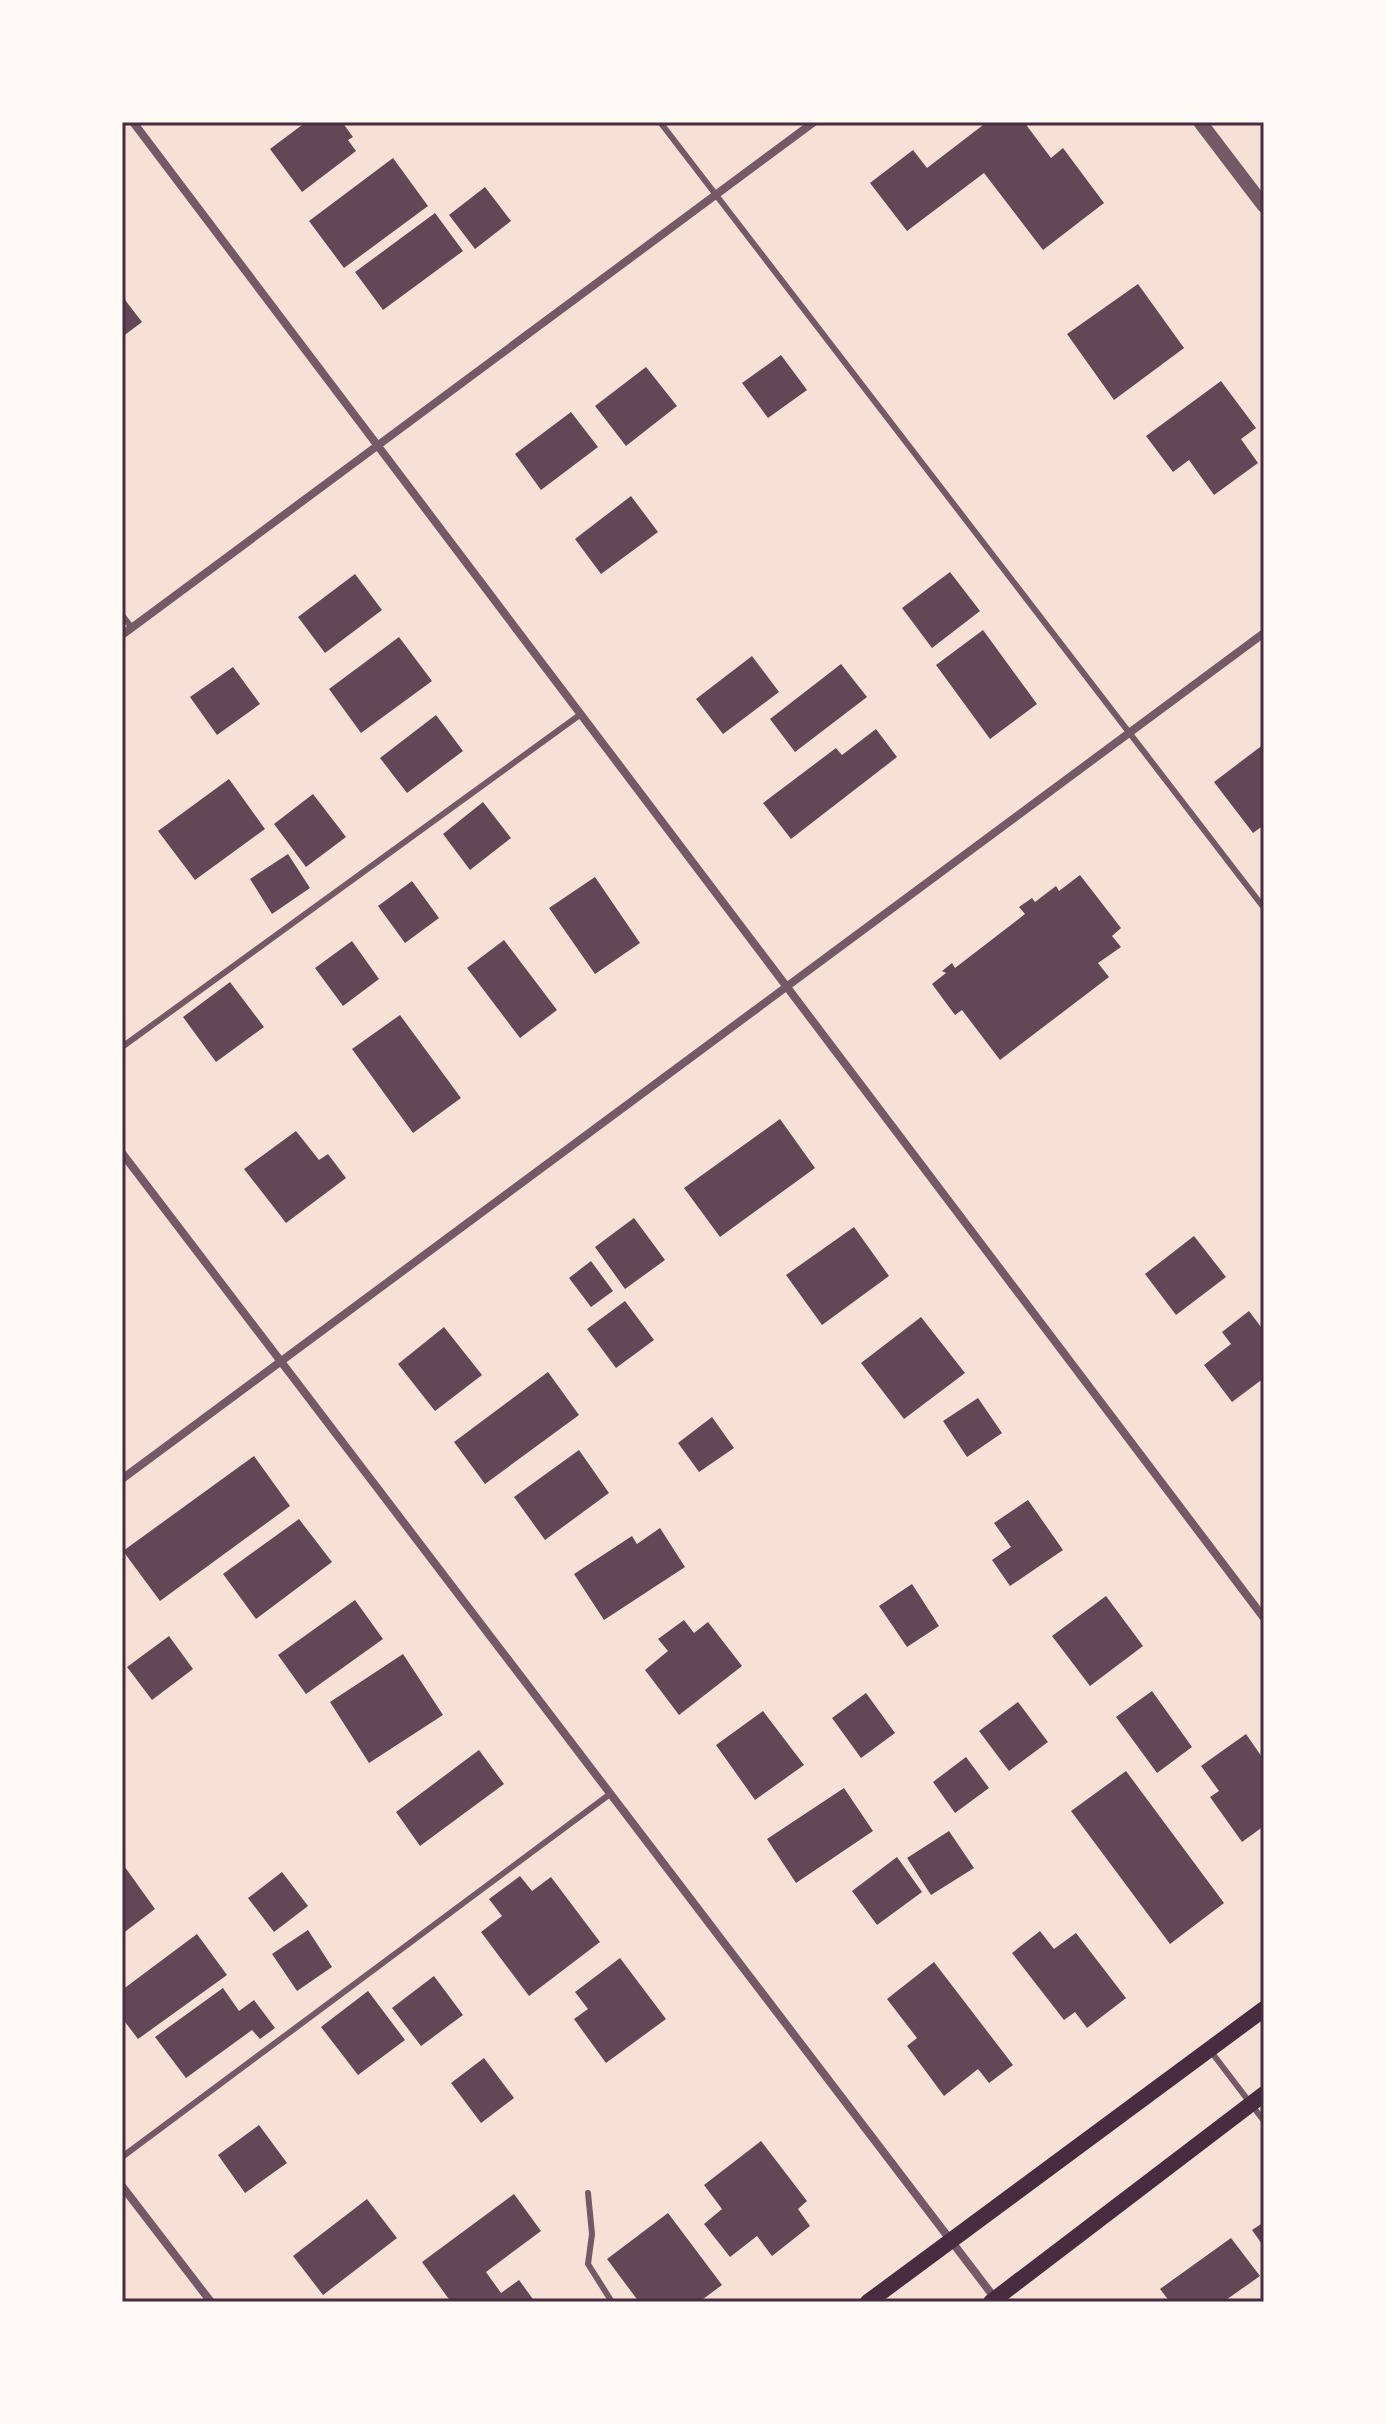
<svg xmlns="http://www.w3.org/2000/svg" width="1386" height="2424" font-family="Barlow,sans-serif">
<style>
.building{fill:#644757}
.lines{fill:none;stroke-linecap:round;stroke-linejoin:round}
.service{stroke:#755966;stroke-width:6}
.minor{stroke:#755966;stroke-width:8}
.tertiary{stroke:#755966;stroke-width:14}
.secondary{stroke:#4a2c40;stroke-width:16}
.neatline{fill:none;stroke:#4a2c40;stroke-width:3}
</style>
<rect width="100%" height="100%" fill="#f7e1d7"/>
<!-- building -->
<path class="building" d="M306,122H342L353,137L348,140L356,151L302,192L270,149Z
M987,122H1024L1051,158L1063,148L1104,203L1043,250L984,173L907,231L870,183L913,150L927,168Z
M393,158L428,206L344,268L309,221Z
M485,187L511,221L475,249L449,215Z
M435,213L463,251L383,310L355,272Z
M1138,284L1184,348L1114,400L1067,334Z
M122,296L142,322L122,337Z
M781,355L807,390L768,418L742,383Z
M646,367L677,406L626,446L595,406Z
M1221,381L1256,428L1241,439L1258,463L1214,495L1189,460L1173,472L1146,436Z
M571,412L598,447L541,490L515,454Z
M631,496L658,532L601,574L575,539Z
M950,572L980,611L932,648L902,608Z
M355,574L382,610L325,653L298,617Z
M983,630L1037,704L990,739L936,665Z
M399,637L432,681L361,733L329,689Z
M752,656L779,692L723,734L696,699Z
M841,664L867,697L795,752L770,719Z
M233,667L260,704L217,735L190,697Z
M436,715L463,751L407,793L380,758Z
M876,729L897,757L791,839L763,803L836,748L842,755Z
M1264,744V825L1253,833L1214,782Z
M229,779L265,829L195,880L158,831Z
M313,794L346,837L306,867L274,824Z
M483,802L511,838L470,870L443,834Z
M288,854L310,888L272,914L250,879Z
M1080,875L1121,928L1112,936L1121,947L1098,963L1109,977L1000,1060L962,1010L955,1015L932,984L946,973L942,971L952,963L955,968L1025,914L1019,907L1032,898L1035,902L1056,886L1059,891Z
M595,877L640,943L595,974L549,908Z
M412,881L439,918L405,943L378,906Z
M504,940L557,1010L520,1038L467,968Z
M352,941L379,979L343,1006L315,968Z
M230,982L264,1027L216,1062L183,1017Z
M400,1015L461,1098L413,1133L352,1049Z
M780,1119L815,1168L720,1237L684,1188Z
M296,1131L319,1160L328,1154L346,1178L286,1223L244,1169Z
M634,1218L665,1260L625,1289L595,1247Z
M854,1227L889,1276L822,1325L786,1275Z
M1194,1236L1226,1277L1176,1315L1145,1274Z
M591,1261L613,1291L591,1307L569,1278Z
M625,1301L654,1340L616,1368L587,1329Z
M1249,1311L1264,1331V1378L1232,1402L1204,1365L1231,1344L1222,1332Z
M921,1317L965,1373L904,1419L861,1363Z
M444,1327L482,1375L435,1411L398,1364Z
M548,1372L579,1415L485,1484L454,1442Z
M978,1398L1002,1433L967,1457L943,1421Z
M712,1417L734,1448L699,1472L678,1443Z
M579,1450L609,1493L545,1540L514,1497Z
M254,1456L290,1506L160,1601L123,1551Z
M1028,1500L1063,1550L1010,1586L992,1560L1011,1547L994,1523Z
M299,1519L332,1562L256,1619L223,1574Z
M660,1528L685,1567L604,1620L574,1574L632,1536L637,1544Z
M912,1584L939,1626L907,1647L879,1606Z
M1106,1596L1143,1646L1090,1686L1052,1636Z
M355,1600L383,1639L306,1694L278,1655Z
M684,1620L694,1633L708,1622L742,1666L679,1715L645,1670L668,1651L658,1639Z
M169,1636L193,1669L152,1700L127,1667Z
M403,1654L443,1715L369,1763L330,1702Z
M1152,1691L1192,1747L1157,1773L1116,1717Z
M866,1693L895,1733L861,1758L832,1718Z
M1018,1702L1048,1742L1009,1771L979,1731Z
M763,1711L804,1765L755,1800L716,1745Z
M1246,1734L1264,1760V1826L1242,1842L1210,1797L1219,1791L1201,1766Z
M479,1750L504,1784L420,1846L396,1812Z
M966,1757L989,1788L955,1813L933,1782Z
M1126,1771L1224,1903L1170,1944L1071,1811Z
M844,1788L873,1831L796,1883L767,1839Z
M949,1831L974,1868L931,1895L907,1858Z
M897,1857L922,1892L877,1925L852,1891Z
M122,1863L155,1909L122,1934Z
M282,1872L308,1906L274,1932L248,1898Z
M520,1876L532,1891L551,1877L600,1942L529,1996L481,1932L502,1916L489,1899Z
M308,1930L332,1967L297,1991L272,1954Z
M1040,1931L1054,1949L1076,1933L1126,1998L1087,2028L1075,2012L1064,2020L1012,1953Z
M197,1934L227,1975L138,2039L122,2018V1990Z
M620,1958L666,2019L606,2063L574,2019L588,2009L575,1992Z
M934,1962L1013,2065L989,2083L978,2069L944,2096L907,2046L917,2038L887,1999Z
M434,1976L463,2015L421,2046L392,2008Z
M223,1988L239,2011L254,2000L275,2028L260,2039L252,2030L186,2078L155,2037Z
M368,1991L405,2040L358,2075L321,2027Z
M484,2058L514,2098L481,2123L451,2083Z
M259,2125L287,2163L245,2193L218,2155Z
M761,2141L807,2201L798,2209L810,2226L772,2256L757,2236L730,2257L704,2224L722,2209L704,2185Z
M514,2194L541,2231L486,2272L501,2293L519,2280L535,2302H451L422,2262Z
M367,2199L397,2238L323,2295L293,2256Z
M668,2213L722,2285L699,2302H639L607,2259Z
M1264,2222V2247L1252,2230Z
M1231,2238L1260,2276L1223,2302H1170L1160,2289Z"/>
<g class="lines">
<!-- service -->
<path class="service" d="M660,122L1264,908
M122,615L132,628
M122,1047L581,714
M1209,2049L1264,2121
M122,2157L610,1794
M588,2193L592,2234L588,2264L612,2302"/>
<!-- minor -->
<path class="minor" d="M133,122L1264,1618
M122,635L814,122
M122,1153L997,2301
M122,1479L1264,633
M122,2186L211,2302"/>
<!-- tertiary -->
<path class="tertiary" d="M1200,122L1264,206"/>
<!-- secondary -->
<path class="secondary" d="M868,2302L1264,2009
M991,2302L1264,2094"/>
</g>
<!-- border -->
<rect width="1386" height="2424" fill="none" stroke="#fffaf5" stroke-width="248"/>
<rect x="124" y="124" width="1138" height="2176" class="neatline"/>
</svg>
